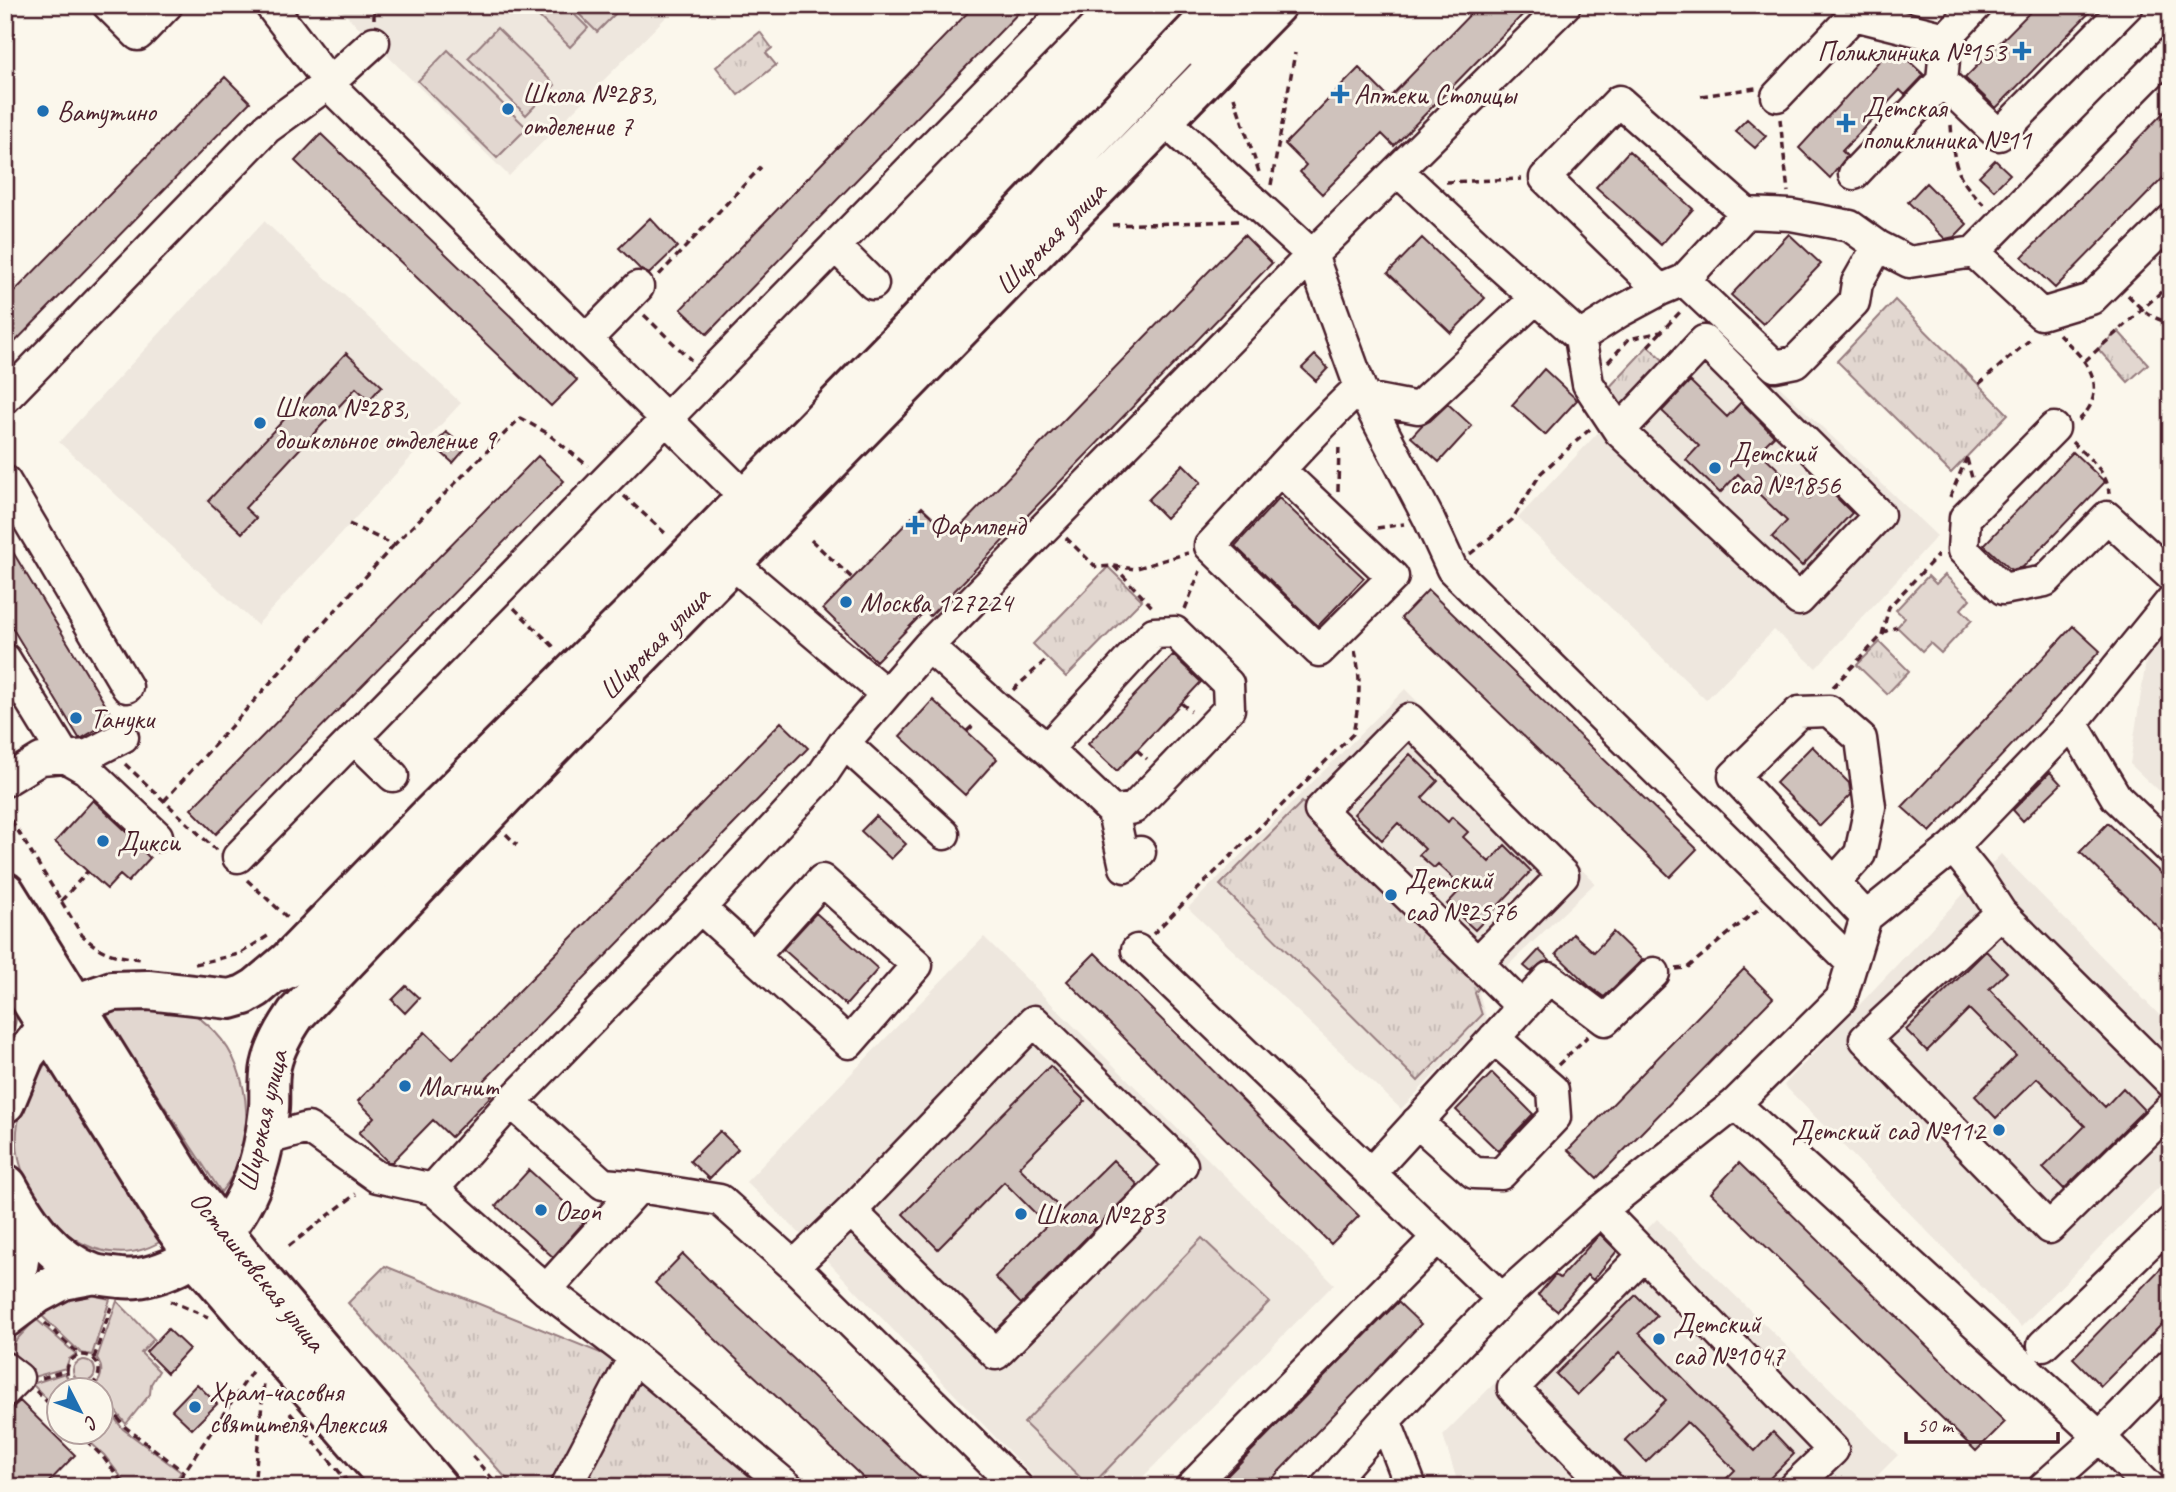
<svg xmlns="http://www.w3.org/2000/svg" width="2176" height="1492" font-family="Caveat,sans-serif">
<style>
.built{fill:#eee7de}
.green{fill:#e2d7d0;stroke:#967b7e;stroke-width:2}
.park{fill:url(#park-tufts);stroke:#967b7e;stroke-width:2}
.building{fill:#cfc2bc;stroke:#4a1f2b;stroke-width:2}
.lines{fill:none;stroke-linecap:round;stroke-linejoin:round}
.minor-casing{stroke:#4a1f2b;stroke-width:35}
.major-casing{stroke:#4a1f2b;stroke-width:44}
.path{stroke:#4a1f2b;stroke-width:3.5;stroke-dasharray:7 5;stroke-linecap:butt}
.minor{stroke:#fbf7ec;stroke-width:30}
.major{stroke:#fbf7ec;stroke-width:38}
.poi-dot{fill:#1f6fb2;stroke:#fbf7ec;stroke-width:2.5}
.labels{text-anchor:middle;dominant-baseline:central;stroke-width:6;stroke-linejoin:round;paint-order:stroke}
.poi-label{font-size:28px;fill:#4a1f2b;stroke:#fbf7ec;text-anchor:start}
.street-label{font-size:28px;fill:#4a1f2b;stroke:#fbf7ec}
</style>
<defs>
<pattern id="park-tufts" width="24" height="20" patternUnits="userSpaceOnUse" patternTransform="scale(1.75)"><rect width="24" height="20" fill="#e2d7d0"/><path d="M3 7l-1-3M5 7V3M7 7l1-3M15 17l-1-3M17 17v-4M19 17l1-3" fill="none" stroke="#c3b8b3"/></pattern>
</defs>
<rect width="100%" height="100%" fill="#fbf7ec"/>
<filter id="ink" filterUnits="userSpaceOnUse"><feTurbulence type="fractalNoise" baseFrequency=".0143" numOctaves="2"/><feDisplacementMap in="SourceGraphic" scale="14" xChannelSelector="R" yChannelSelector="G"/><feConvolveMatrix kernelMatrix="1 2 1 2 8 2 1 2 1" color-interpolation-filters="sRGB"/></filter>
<g filter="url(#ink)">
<!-- built -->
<path class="built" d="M336,5H678L509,176Z
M264,221L461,403L257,625L59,442Z
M1706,317L1937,536L1816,668L1774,630L1706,700L1518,518Z
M2171,625V803L2130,764L2148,648Z
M1405,689L1595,883L1479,993L1487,1020L1401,1109L1188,908Z
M2001,854L2171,1027V1175L2021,1327L1784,1085Z
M984,937L1334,1284L1133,1487H1043L813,1246L746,1182Z
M1657,1219L1898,1455L1866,1487H1459L1443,1435Z"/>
<!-- green -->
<path class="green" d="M533,5H565L588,28L570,47L530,8Z
M570,5H624L597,32Z
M497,28L555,85L526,115L468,58Z
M448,50L527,128L497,158L418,81Z
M1945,575L1970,599L1961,609L1972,620L1941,653L1930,643L1922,651L1897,627L1905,618L1896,610L1928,576L1936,584Z
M5,983C15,1004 24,1022 5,1040Z
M130,1007C144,1008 179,1007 190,1012C199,1016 208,1025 215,1032C254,1072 257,1149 221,1192L104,1015Z
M49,1058L166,1238C95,1287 12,1205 17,1131C19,1103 35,1080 49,1058Z
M1202,1238L1269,1302L1090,1487L1024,1423Z
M73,1291L110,1299L92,1355L81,1353L41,1315Z
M117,1301L154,1339L141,1353L159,1371L151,1384L150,1394L126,1424L102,1394V1390H99L95,1385C103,1378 103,1367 97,1358Z
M36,1319L76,1354L69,1359L66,1368L30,1378L5,1352Z
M73 1371a11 11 0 1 1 22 0a11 11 0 1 1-22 0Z
M65,1373L70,1383L69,1390H60L59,1411L32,1384Z
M102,1402L123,1429L181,1472L172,1487H129L104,1455L80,1433L102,1432Z"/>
<!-- park -->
<path class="park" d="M760,32L772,48L766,53L776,65L738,95L716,67Z
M1895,300L2008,414L1951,473L1837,361Z
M2118,331L2148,364L2128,382L2098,349Z
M1648,346L1664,361L1621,407L1605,392Z
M1108,567L1142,600L1066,677L1033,644Z
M1880,642L1909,671L1887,694L1857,665Z
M1302,802L1482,984L1475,993L1482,1015L1418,1081L1220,885Z
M385,1266L608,1356L768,1487H514L348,1303Z"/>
<!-- building -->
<path class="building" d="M975,5H1026L707,334L681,309Z
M1479,5H1532L1394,146L1382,134L1322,194L1300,172L1306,165L1285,144L1359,68L1389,98Z
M2037,5H2097L1996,108L1965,78Z
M1893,46L1924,75L1905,95L1900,90L1842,151L1847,156L1830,178L1799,148Z
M225,77L250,102L5,352V301Z
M2171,105V170L2055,288L2022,257Z
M1747,119L1766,136L1755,148L1735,131Z
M321,134L577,380L551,406L295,161Z
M1629,151L1693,209L1661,245L1596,187Z
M1995,160L2010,174L1994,190L1979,176Z
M1926,183L1967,224L1954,237L1945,239L1908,202Z
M650,218L677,247L649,274L641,270L619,248Z
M1789,234L1821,264L1763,324L1731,295Z
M1244,235L1272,263L930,616L925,611L876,661L823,609L922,507L952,535Z
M1422,238L1485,298L1451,333L1388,273Z
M346,353L382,386L369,400L356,388L245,508L256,518L242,533L208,501Z
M1315,355L1328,368L1316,381L1302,368Z
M1544,369L1577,400L1545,435L1512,405Z
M1690,381L1727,417L1741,402L1774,436L1759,451L1809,499L1823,484L1852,513L1802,566L1772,537L1787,521L1738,474L1720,493L1686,460L1699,446L1662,411Z
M1448,404L1472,426L1439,462L1411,437L1422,425L1430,421Z
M446,432L466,448L453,463L434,446Z
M2073,452L2105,482L2023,567L2011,570L1984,545Z
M538,456L564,481L216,834L191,809Z
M1183,464L1201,482L1166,518L1148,500Z
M1279,498L1364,578L1318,626L1235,546Z
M5,539L114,719L82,738H79L5,616Z
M1428,590L1697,849L1670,877L1401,618Z
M2073,626L2100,651L1930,832L1902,807Z
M1173,655L1201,682L1117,771L1088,744Z
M933,700L997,759L965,795L900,736Z
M781,722L808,748L480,1085L491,1096L451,1137L433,1120L392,1162H388L359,1133L374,1117L358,1101L425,1032L453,1059Z
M1812,746L1849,783L1851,795L1820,826L1776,783Z
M1410,754L1438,781L1422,798L1448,822L1452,817L1468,832L1463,837L1489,862L1505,845L1531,871L1475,930L1447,904L1463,887L1438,864L1434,868L1419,855L1425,849L1398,823L1382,840L1354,814Z
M2050,772L2061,784L2023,821L2013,810Z
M93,800L144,848L142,850L150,858L128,882L120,875L107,889L55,842Z
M876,816L906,844L891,859L861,831Z
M2108,823L2171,883V940L2080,852Z
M816,913L878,969L846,1005L783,949Z
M1613,932L1642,960L1604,997L1589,986L1556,954L1573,934L1594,952Z
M1539,950L1550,961L1543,962L1531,972L1524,966Z
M1986,951L2007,972L1989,989L2105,1107L2123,1088L2144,1110L2064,1189L2043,1168L2085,1126L2037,1078L1996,1118L1975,1096L2016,1056L1969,1009L1927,1051L1906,1030Z
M1095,953L1359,1216L1331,1244L1067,981Z
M1744,969L1773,998L1597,1178L1568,1150Z
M406,986L419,998L405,1013L392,1000Z
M1050,1066L1085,1101L1019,1167L1062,1210L1113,1160L1138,1185L1021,1304L995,1277L1047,1225L1004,1182L938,1249L903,1214Z
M1492,1073L1533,1114L1498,1151L1456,1110Z
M720,1131L738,1149L709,1179L690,1161Z
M1739,1163L2005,1422L1976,1451L1711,1193Z
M529,1170L585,1221L553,1257L496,1206Z
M1600,1234L1617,1251L1593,1280L1587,1275L1557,1311L1538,1295L1555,1275L1560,1278Z
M683,1254L708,1279L931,1487H873L655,1283Z
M2171,1258V1315L2101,1386L2073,1358Z
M1636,1295L1657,1316L1639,1333L1755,1451L1773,1432L1794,1454L1761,1487H1718L1735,1470L1687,1422L1646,1462L1625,1440L1666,1400L1619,1353L1577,1395L1556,1374Z
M1398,1302L1421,1324L1264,1487H1228L1222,1481Z
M168,1329L189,1349L167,1373L146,1352Z
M197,1384L217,1404L192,1429L172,1410Z
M20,1401L75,1455L44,1487H5V1414Z"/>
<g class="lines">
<defs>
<path id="minor" d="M108,5L138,35L167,5
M270,5L338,94L745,497
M2171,52L1974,252L2041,314L2091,299L2171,220
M1201,53L1247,5
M1942,81L1999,135L2128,5
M1777,96L1854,15L1946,38
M1164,120L1312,255L1360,387L1429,519L1452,569L1852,963
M1398,171L1477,245L1580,337L1619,312L1660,290L1684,280L1746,213L1619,101L1545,178L1660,290
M1854,174L1942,81L1946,38L1977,5
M1746,213L1791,215L1850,226L1878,246L1909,262L1974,252
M835,246L873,284
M1684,280L1775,366L1795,362L1854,302L1857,283L1878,246
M1580,337L1588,384L1619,431
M586,340L638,287
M1704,341L1879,515L1799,600L1619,431Z
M5,398L267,128L329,83L374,42
M1366,398L1418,408L1536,298
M2054,428L1965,518L1963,550L2003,589L2045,581L2107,517L2171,576
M1280,470L1393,577L1319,651L1210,546C1259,493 1307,437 1360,387
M5,481L127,687
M732,563L886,694
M928,646L995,706L1047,749L1113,812L1125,867L1140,852
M5,659L65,757L86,769L157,836
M2072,723L2116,797L2171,850
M354,738L393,776
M844,743L944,834
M1047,749L1154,633L1175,632L1228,684L1229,709L1134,808L1113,812
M5,781L41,759L88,755L123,737
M1953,847L1978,878L2001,913L2171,1082
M238,857L1071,5
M1834,883L1860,854L1870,807L1861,739L1829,711L1799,712L1734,776L1866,917
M700,908L849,1043L917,965L822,880L754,956
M2001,913L1865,1039L2049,1228L2171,1108
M1137,950L1502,1299
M1477,963L1563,875L1409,719L1320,810L1494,979L1522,1007
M281,976L325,955L531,740
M511,1102L700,908L821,777L844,743L928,646L1312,255L1565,5
M1735,1104L2100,1437L2150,1487
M1417,1122L1474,1173L1501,1174L1555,1117L1553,1090L1494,1038
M263,1140L308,1128L377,1177L433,1189L546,1290
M1370,1174L1549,978L1605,1020L1654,973
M639,1187L546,1290L634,1357L788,1487
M433,1189L511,1102L603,1184L639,1187L720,1200L794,1266L1017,1487
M1601,1210L1833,1450L1794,1487
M794,1266L851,1211L1034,1021L1182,1165L996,1354L851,1211
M2043,1345L2171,1222
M5,1368L18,1378L5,1391
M1385,1420L1411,1487
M566,1487L634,1357
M1191,1487L1437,1238
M1326,1487L1385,1420L1502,1299L1601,1210L1735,1104L1841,999L1866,917L1953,847L2072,723L2171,601
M1609,1487L1513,1388L1643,1256
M2044,1487L2100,1437L2171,1364"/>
<path id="major" d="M5,892L192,1192L258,1275L438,1487
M5,959L163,1211L195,1256L395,1487
M5,1103L25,1055L48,1026L75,1004L112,991L148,990L230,999L244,995L256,988L288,961L430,815L645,601L903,337L1220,5
M7,1185C28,1223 52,1259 94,1274C102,1276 112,1277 121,1278C142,1281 168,1271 186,1261C244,1227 262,1171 269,1109C270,1095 268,1080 271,1066C275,1047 285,1030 296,1014L512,788L1276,5
M5,1304C22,1261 25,1249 13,1205
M5,1318L37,1294L63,1280L95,1274"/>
</defs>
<!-- minor casing -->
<use href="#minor" class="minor-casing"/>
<!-- major casing -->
<use href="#major" class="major-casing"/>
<!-- path -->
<path class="path" d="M374,19V5
M1701,96L1756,88
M1234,97L1259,172
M1780,119L1788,192
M1951,125C1954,165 1955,177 1984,205
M1446,182L1522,179
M1271,185L1295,53
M1112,225L1238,221
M659,275L761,167
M2128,295C2140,308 2153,321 2171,322
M644,315L691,360
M2059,334C2078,354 2105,375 2090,406C2087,412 2081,418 2076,423
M1648,346L1660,333
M2085,361L2171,283
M1608,362L1629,339L1661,332L1682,310
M1979,384L2033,337
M2072,442C2087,457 2108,471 2109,494
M1967,459L1972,478
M1338,491L1339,443
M624,496L666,534
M1950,497L1967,457
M349,524L394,545L520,418L547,433L588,466
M1377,528L1404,524
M1066,538L1096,567L1114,566L1134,569L1188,553
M811,540L852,578
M1470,554L1512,520L1541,473L1590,429
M1114,566L1154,609
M514,608L555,648
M1185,609L1200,571
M1882,635L1889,607L1938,555
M1833,687L1886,631L1897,627
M1013,690L1048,658
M1181,703L1191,711
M967,731L976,723
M1137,750L1147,759
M125,764L216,850
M164,801L394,545
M5,810L82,935C103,955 114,956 142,959
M506,834L517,845
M247,880L289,919L287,920
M61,901L88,871
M1153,934L1353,734C1359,702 1362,683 1355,651
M195,964L239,954L271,934
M1676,969L1687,968L1762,906
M1558,1065L1588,1036
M289,1246L356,1194
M170,1301L208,1317
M45,1323L80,1355
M67 1371a16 16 0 1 1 32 0a16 16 0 1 1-32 0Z
M94,1358L111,1307
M42,1378L67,1370
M36,1391L60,1414
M102,1398L125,1427L184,1472
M290,1413L352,1487
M78,1432L103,1457L126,1487
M472,1456L500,1487
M174,1487L253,1370
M254,1487L264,1382"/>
<!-- minor -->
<use href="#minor" class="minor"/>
<!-- major -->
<use href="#major" class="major"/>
</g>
</g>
<!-- markers -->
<g class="poi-dot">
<path d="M2018.5 40.5h7v7h7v7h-7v7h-7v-7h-7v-7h7z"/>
<path d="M1336.5 83.5h7v7h7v7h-7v7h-7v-7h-7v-7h7z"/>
<circle cx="508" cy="109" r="7"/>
<circle cx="43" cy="111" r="7"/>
<path d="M1842.5 112.5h7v7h7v7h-7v7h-7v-7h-7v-7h7z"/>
<circle cx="260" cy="423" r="7"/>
<circle cx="1715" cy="468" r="7"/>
<path d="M911.5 514.5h7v7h7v7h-7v7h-7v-7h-7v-7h7z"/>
<circle cx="846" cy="602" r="7"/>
<circle cx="76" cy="718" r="7"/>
<circle cx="103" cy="841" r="7"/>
<circle cx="1391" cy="895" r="7"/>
<circle cx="405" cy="1086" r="7"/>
<circle cx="1999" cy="1130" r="7"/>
<circle cx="541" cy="1210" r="7"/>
<circle cx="1021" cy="1214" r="7"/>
<circle cx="1659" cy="1339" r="7"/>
<circle cx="195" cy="1407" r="7"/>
</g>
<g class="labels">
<!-- poi labels -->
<g class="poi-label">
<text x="2006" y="51" text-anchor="end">Поликлиника №153</text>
<text x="522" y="93">Школа №283,<tspan x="522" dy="32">отделение 7</tspan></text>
<text x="1354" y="94">Аптеки Столицы</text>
<text x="1862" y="107">Детская<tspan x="1862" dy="32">поликлиника №11</tspan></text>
<text x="57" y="111">Ватутино</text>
<text x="274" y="407">Школа №283,<tspan x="274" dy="32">дошкольное отделение 9</tspan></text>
<text x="1729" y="452">Детский<tspan x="1729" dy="32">сад №1856</tspan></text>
<text x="929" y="525">Фармленд</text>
<text x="860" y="602">Москва 127224</text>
<text x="90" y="718">Тануки</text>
<text x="117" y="841">Дикси</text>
<text x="1405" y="879">Детский<tspan x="1405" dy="32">сад №2576</tspan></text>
<text x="419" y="1086">Магнит</text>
<text x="1985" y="1130" text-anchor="end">Детский сад №112</text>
<text x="555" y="1210">Ozon</text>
<text x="1035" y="1214">Школа №283</text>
<text x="1673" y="1323">Детский<tspan x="1673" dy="32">сад №1047</tspan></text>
<text x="209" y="1391">Храм-часовня<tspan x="209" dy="32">святителя Алексия</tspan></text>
</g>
<!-- street labels -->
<g class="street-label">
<text transform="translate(1050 238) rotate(-46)">Широкая улица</text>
<text transform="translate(654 643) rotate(-46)">Широкая улица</text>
<text transform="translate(262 1121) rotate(-77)">Широкая улица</text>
<text transform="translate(258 1271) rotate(51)">Осташковская улица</text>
</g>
</g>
<!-- margin -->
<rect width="2176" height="1492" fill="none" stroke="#fbf7ec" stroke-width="28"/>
<rect x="14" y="14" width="2148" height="1464" fill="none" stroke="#4a1f2b" stroke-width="2.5" filter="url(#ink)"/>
<!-- north arrow -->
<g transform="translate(80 1411) rotate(132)"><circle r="33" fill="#fbf7ec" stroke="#b4a19f" stroke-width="2"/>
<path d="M0-5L12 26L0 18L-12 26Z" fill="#1f6fb2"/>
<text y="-10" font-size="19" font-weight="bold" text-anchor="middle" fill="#4a1f2b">С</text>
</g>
<!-- scale -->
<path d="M1906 1432v10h152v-10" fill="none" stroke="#4a1f2b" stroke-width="3.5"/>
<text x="1917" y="1432" font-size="21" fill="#4a1f2b" stroke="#fbf7ec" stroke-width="5" paint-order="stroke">50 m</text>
</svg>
